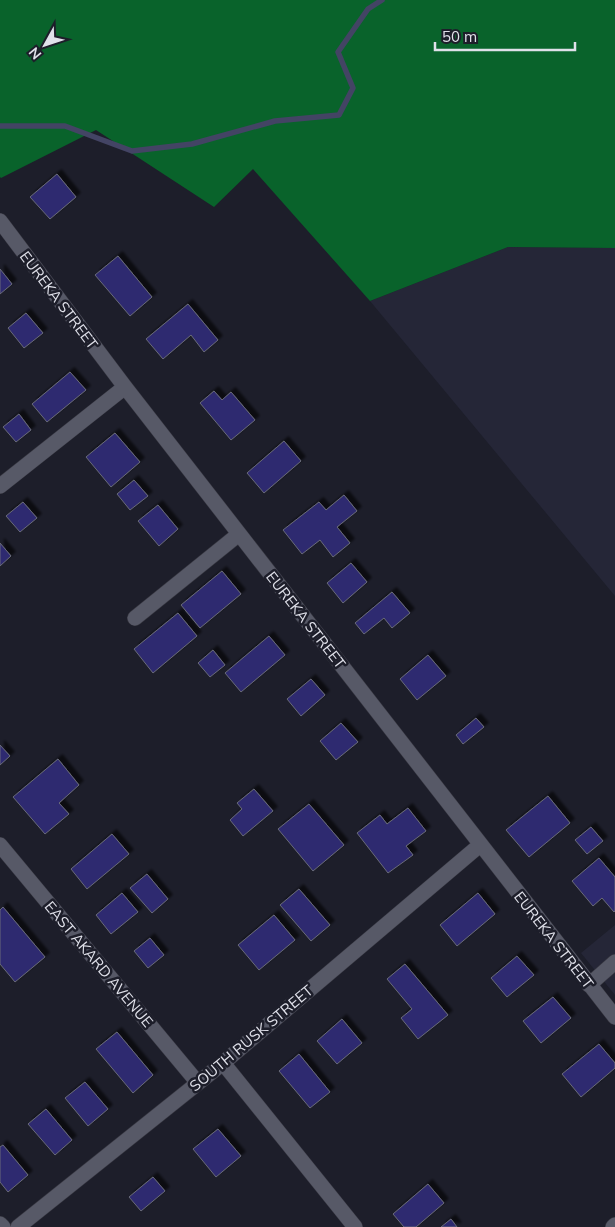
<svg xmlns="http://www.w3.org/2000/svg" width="615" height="1227" font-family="Mulish,sans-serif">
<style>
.built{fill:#252637}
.forest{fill:#09632b}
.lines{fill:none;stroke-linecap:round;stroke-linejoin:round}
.stream{stroke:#434464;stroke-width:5.5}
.building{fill:#2e2970;stroke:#696b79;filter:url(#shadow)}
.minor-casing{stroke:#383842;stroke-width:16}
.minor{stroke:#575967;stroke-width:15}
.labels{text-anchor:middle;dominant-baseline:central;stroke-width:5;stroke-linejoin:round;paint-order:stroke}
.street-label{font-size:15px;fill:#e0e1ea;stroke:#1d1e2a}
</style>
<defs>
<filter id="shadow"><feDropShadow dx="4.5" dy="-4.5" stdDeviation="1" flood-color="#0009"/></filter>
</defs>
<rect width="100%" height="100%" fill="#1d1e2a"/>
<!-- built -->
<path class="built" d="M508,247L615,248V596L370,301Z
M615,925V995L581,953Z"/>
<!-- forest -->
<path class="forest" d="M0,0H615V248L508,247L370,301L253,169L214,207L96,130L1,178L0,177Z"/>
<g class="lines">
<!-- stream -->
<path class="stream" d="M0,126H65L132,151L192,144L275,121L339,115L353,88L338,52L368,9L382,0"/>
</g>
<!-- building -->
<path class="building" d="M57,174L76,197L50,219L30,197Z
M118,256L152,297L130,316L95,275Z
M0,269L12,284L0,294Z
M188,304L218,340L204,352L191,335L163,359L146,339Z
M26,313L43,333L24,348L8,328Z
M70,372L86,390L47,422L32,404Z
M214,391L222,400L231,392L255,420L231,440L200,403Z
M19,414L31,430L16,442L3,427Z
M115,433L140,462L111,487L86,457Z
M284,441L301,461L264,493L247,473Z
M134,480L148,496L130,510L117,494Z
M344,495L357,511L337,527L350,543L333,557L320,540L302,554L283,530L319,502L326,510Z
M23,502L37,518L20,532L6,516Z
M158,505L178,529L159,546L138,521Z
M0,543L11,556L0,566Z
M351,563L367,582L343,603L327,583Z
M222,571L241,594L200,628L181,605Z
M392,592L410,613L392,628L384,618L364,634L355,623Z
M178,613L197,636L153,673L134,649Z
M269,636L285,655L241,692L225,673Z
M213,650L225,665L210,677L198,663Z
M428,655L446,676L417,700L400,679Z
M311,679L325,695L301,716L287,699Z
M476,718L484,727L463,744L456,735Z
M341,723L358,742L336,760L320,741Z
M0,745L10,756L0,765Z
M58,759L79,785L59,803L69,814L45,834L13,797Z
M254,789L273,811L243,836L230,820L242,809L237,803Z
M548,796L570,823L529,857L506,830Z
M309,804L344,845L313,871L278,829Z
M408,808L426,831L406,846L413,855L388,873L357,833L380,815L387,824Z
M591,827L603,841L587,854L575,840Z
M112,834L129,854L87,889L71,869Z
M599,858L615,877V911L614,912L602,898L593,906L572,881Z
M147,874L168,899L152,913L130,888Z
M299,889L330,925L311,941L280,905Z
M122,893L138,912L111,934L96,915Z
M478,893L495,914L457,946L440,925Z
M3,907L45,957L15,982L0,964V910Z
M274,915L295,940L259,970L238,945Z
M150,938L164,955L148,968L134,951Z
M517,956L534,975L507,997L491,978Z
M405,964L448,1015L418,1039L401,1018L412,1009L387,979Z
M553,997L571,1018L541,1043L523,1021Z
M342,1019L362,1043L337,1064L317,1041Z
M117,1032L153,1075L133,1093L96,1049Z
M599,1044L615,1063V1068L581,1097L562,1074Z
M299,1054L330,1092L310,1108L279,1071Z
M85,1082L108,1109L88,1126L65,1098Z
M46,1109L72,1140L55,1155L28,1124Z
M218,1129L241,1156L216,1177L193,1149Z
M3,1145L28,1175L8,1192L0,1182V1147Z
M153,1177L165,1191L141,1211L129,1197Z
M428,1184L444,1203L416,1227H404L393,1214Z
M451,1219L457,1227H441Z"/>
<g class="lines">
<defs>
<path id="minor" d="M0,221L125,387L615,1017
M0,486L125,387
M135,618L239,534
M0,845L198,1083
M589,985L615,962
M223,1063L355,1227
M0,1224L3,1227
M18,1227L223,1063L480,845
M613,1227L615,1225"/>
</defs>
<!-- minor casing -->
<use href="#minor" class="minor-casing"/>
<!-- minor -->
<use href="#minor" class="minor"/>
</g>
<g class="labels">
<!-- street labels -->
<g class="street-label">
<text transform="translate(59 300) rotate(53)">EUREKA STREET</text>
<text transform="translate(306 620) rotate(52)">EUREKA STREET</text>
<text transform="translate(554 940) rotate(52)">EUREKA STREET</text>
<text transform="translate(99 964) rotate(50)">EAST AKARD AVENUE</text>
<text transform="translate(251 1038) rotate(-40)">SOUTH RUSK STREET</text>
</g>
</g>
<!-- north arrow -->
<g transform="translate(45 45) rotate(230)" stroke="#1d1e2a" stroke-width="4" paint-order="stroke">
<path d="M0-4L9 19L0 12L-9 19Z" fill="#e0e1ea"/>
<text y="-8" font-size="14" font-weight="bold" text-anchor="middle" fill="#e0e1ea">N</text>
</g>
<!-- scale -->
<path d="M435 42v8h140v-8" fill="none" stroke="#e0e1ea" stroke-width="2.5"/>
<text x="442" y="42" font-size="15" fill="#e0e1ea" stroke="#1d1e2a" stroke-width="4" paint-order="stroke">50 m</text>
</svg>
